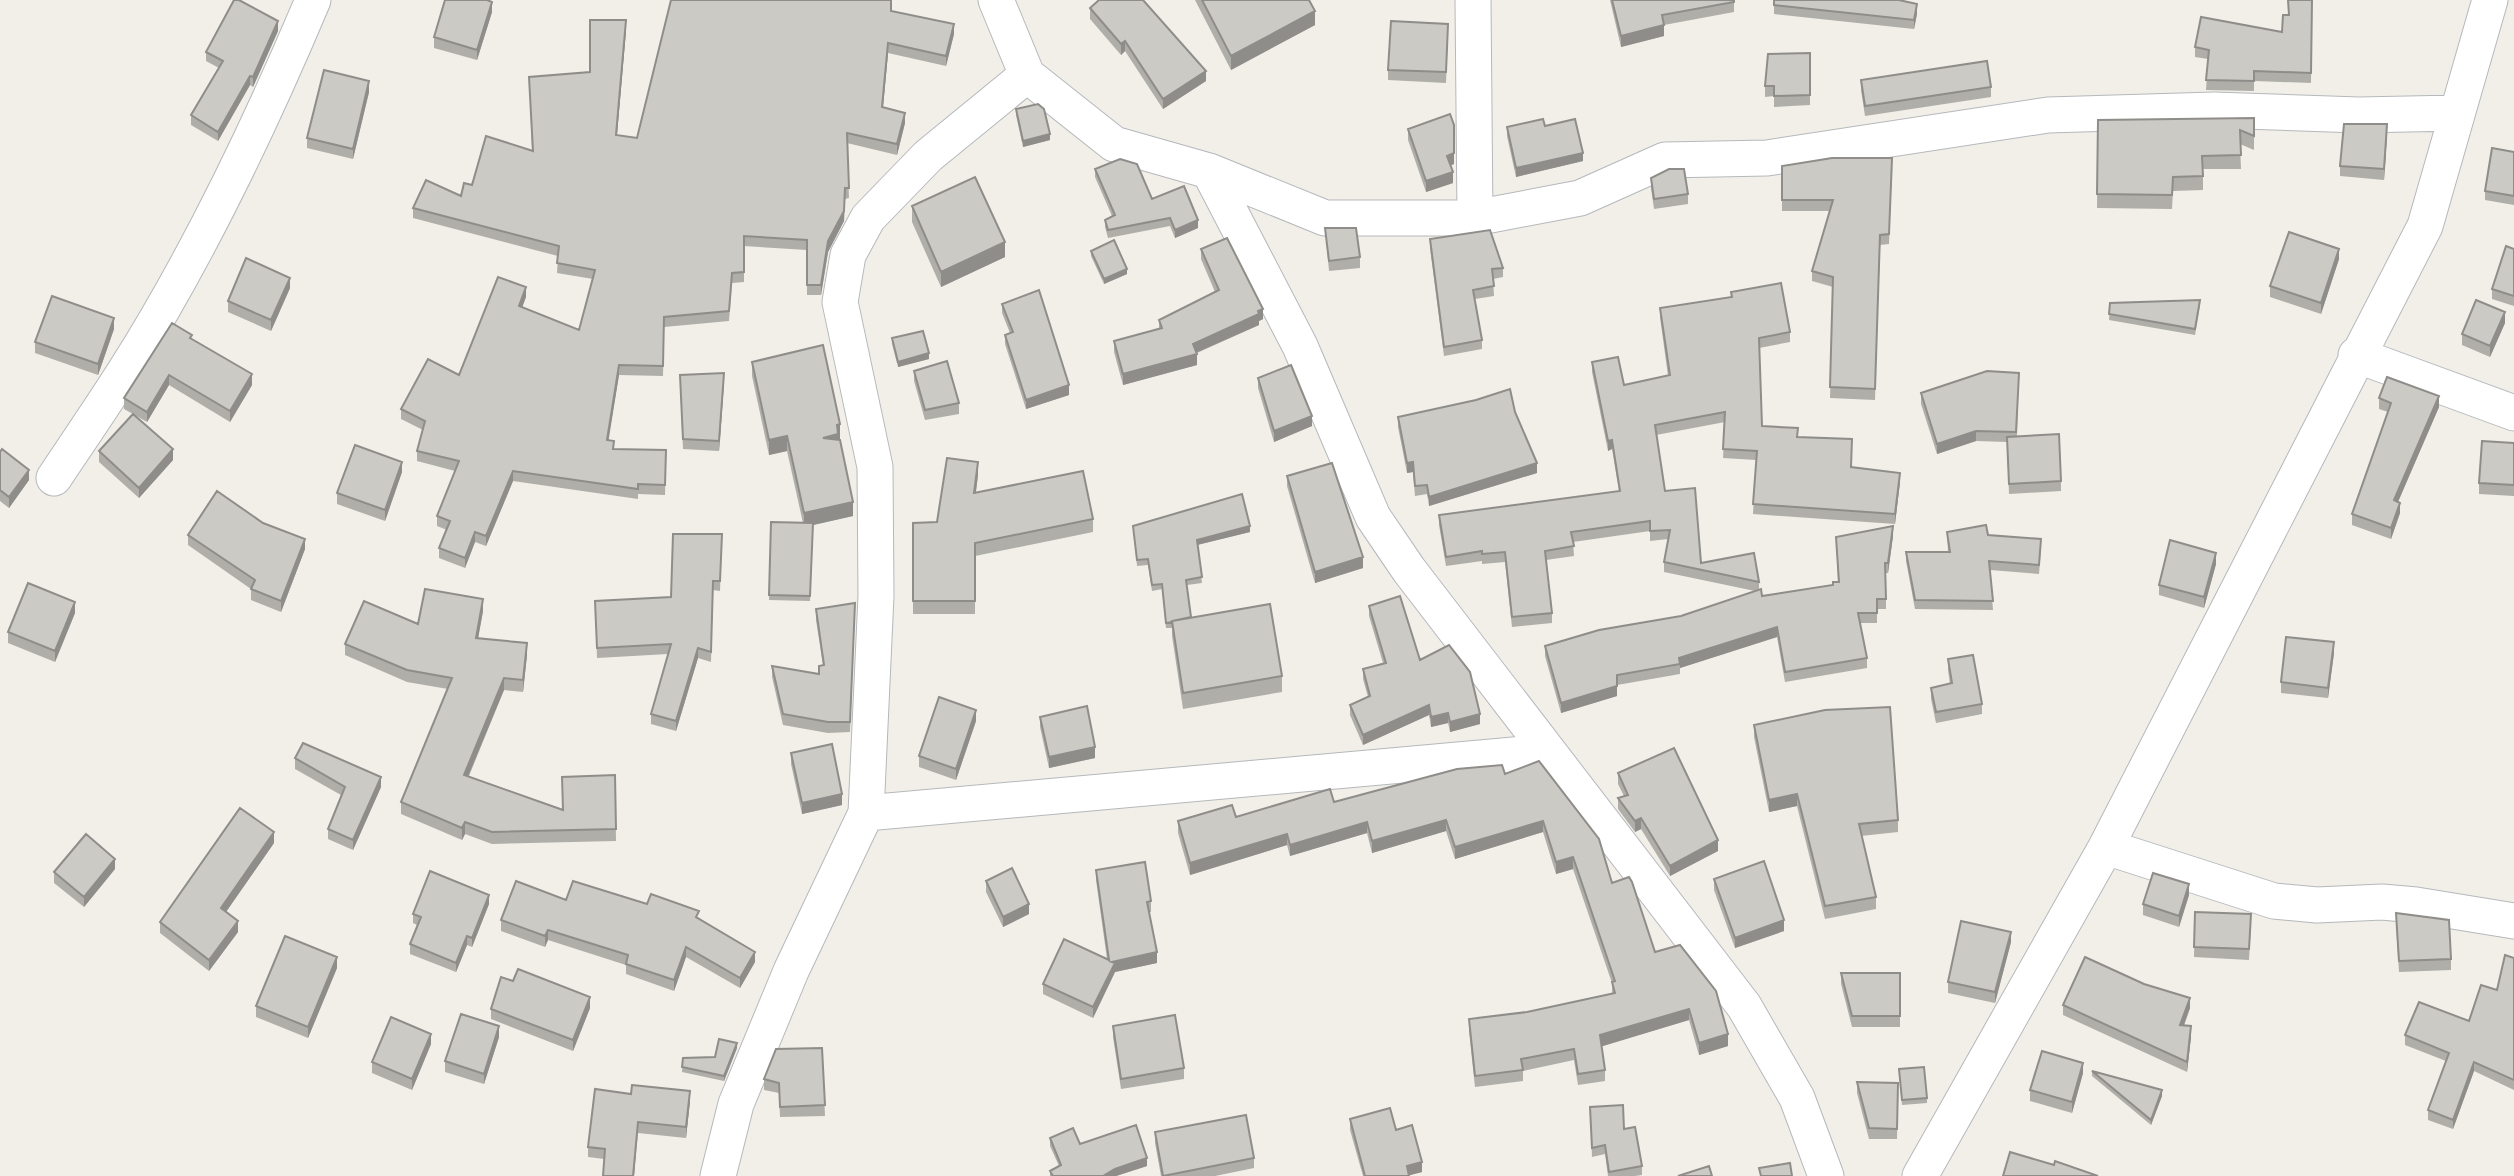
<svg xmlns="http://www.w3.org/2000/svg" width="2514" height="1176" font-family="Roboto,sans-serif">
<style>
.lines{fill:none;stroke-linecap:round;stroke-linejoin:round}
.minor-casing{stroke:#b5b8bc;stroke-width:37}
.minor{stroke:#fff;stroke-width:35}
.wall{fill:#afaea9}
.shaded-wall{fill:#8f8d8a}
.building{fill:#cccac5;stroke:#8f8d8a;stroke-width:2}
</style>
<rect width="100%" height="100%" fill="#f1efe8"/>
<g class="lines">
<defs>
<path id="minor" d="M996,0L1027,75L1114,144L1209,171L1325,218H1475L1580,198L1665,160L1767,158L2048,115L2214,110L2359,115L2457,113
M1473,0L1475,218
M1209,171L1300,346L1373,517L1409,570L1744,1006L1797,1098L1826,1176
M2356,355L2514,413
M54,478C78,442 102,407 125,371C198,256 260,126 313,0
M866,813L1547,752
M2106,847L2274,901L2317,905L2382,902L2416,905L2514,921
M718,1176L736,1104L791,971L866,813L876,596L875,467L840,302L848,255L868,218L928,156L1027,75
M1920,1176L2106,847L2425,226L2490,0"/>
</defs>
<!-- minor casing -->
<use href="#minor" class="minor-casing"/>
<!-- minor -->
<use href="#minor" class="minor"/>
</g>
<!-- wall -->
<path class="wall" d="M1195,0H1309L1315,25L1231,70Z
M1610,0H1734V12L1664,25V36L1621,47Z
M2312,0L2311,83L2254,81V91L2206,90L2208,59L2195,57V47L2282,32L2288,15Z
M1774,5L1917,14L1914,29L1774,14Z
M1090,8L1206,81L1163,109L1125,51L1121,55L1090,19Z
M891,11L954,34L946,66L888,53L883,107L905,123L897,155L847,143L849,198L845,199L844,221L828,252L821,295H807V250L744,246V282L732,283L729,321L664,327L663,376L619,375L608,440L614,449L666,450L665,495L638,494V499L513,481L486,546L475,542L465,568L439,558V548L447,530L437,526V516L455,471L417,461V451L423,430L401,419V409L459,375L526,297L522,307L579,330L593,279L557,273L558,256L413,218V208L461,196L472,185L532,151L529,77L590,72L626,30L617,135L637,138Z
M492,12L477,60L434,48V37Z
M278,31L253,87L250,85L218,141L191,125V115L219,68L206,61V52Z
M1448,35L1446,83L1388,80V70Z
M1810,53V105L1774,107V96L1765,97V86Z
M1861,80L1991,87V97L1865,116L1861,90Z
M369,92L353,159L307,148V138Z
M1016,109L1050,140L1023,147L1016,115Z
M2254,118V150L2240,144L2241,169H2203V190L2173,191L2172,209L2097,208L2098,120Z
M1545,126L1583,161L1516,177L1507,136V127Z
M1408,129L1454,164L1450,165L1453,183L1426,192L1408,140Z
M2387,135L2384,180L2340,176V166Z
M2514,152V205L2485,200V191Z
M1782,166L1892,168L1889,244L1880,245L1875,400L1830,398L1833,287L1812,281V271L1830,211H1782Z
M1095,169L1152,199L1198,228L1175,238L1170,226L1108,238L1105,227V220L1112,216L1095,177Z
M1651,178L1688,194V204L1654,209L1651,188Z
M912,206L1005,257L941,287L912,222Z
M1325,228L1360,257V268L1329,271Z
M1430,239L1503,268V277L1493,279L1494,296L1475,299L1482,340V349L1444,356L1430,248Z
M1201,249L1263,319L1259,321V325L1197,353V365L1123,385L1114,352V341L1159,329V320L1215,292L1201,259Z
M2514,249V306L2492,299V289Z
M1091,251L1127,274L1104,284L1091,256Z
M2339,259L2321,314L2270,297V286Z
M290,288L271,331L228,312V301Z
M1731,292L1790,332V342L1759,348L1762,426L1798,437L1852,467L1900,482L1895,524L1753,514L1756,460L1723,458L1725,422L1656,435L1665,491L1701,563L1759,582V589L1762,596L1833,585L1838,582L1836,537L1893,536L1888,573H1886V609H1877V623H1860L1867,658V668L1785,682L1777,637L1680,668V674L1617,685V696L1561,713L1545,656V646L1681,616L1755,591L1664,572V562L1668,539L1650,541V531L1573,542L1574,556L1546,560L1552,613V623L1512,627L1505,562L1482,564V561L1446,566L1439,525V515L1619,491L1612,449L1608,451L1592,372V362L1624,385L1668,376L1660,317V308L1731,297Z
M2110,303L2200,305L2195,335L2109,320Z
M1002,304L1069,395L1026,409L1005,344V335L1010,333L1002,313Z
M2505,323L2490,357L2462,345V334Z
M114,329L98,375L35,353V342Z
M892,338L929,359L898,367L892,344Z
M192,339L252,385L230,422L169,385L147,422L133,414L173,460L139,498L99,462V451L133,414L124,409V398Z
M752,362L840,439L838,440L853,516L813,525L810,601L769,600L771,522L803,523L787,451L769,455L752,376Z
M914,371L959,403V414L925,420L914,381Z
M2019,373L2017,436L2061,481V491L2009,494L2007,442L1976,441L1937,454L1921,404V393Z
M1258,378L1312,426L1274,442L1258,388Z
M724,383L719,451L683,449L680,385Z
M2379,398L2439,407L2398,502L2400,513L2391,539L2352,525V514L2388,412L2379,409Z
M1515,412L1537,473L1429,506L1427,494L1415,496L1413,472L1407,473L1398,427V417Z
M2514,443V496L2479,494V483Z
M0,452L29,480L9,508L0,501Z
M402,472L385,521L337,504V493Z
M978,475L976,492L1093,519V532L975,556V614H913V523L937,522Z
M1287,476L1363,568L1315,583L1287,486Z
M263,523L305,549L281,612L251,600V589L188,545V535Z
M1133,526L1250,532L1197,545L1202,583L1187,585L1191,617L1282,676V692L1183,709L1172,636V628H1166L1162,589L1152,591L1148,565L1137,566Z
M1947,532L1988,535L2041,548L2039,574L1990,570L1993,610L1915,609L1906,561V552H1948Z
M722,534L720,591L713,590L711,662L698,658L676,731L651,724V714L668,654L597,658L595,601L671,597Z
M2216,564L2204,608L2159,595V585Z
M855,603L850,732L828,733L783,725L772,677V666L819,674L823,665L816,620V609Z
M1369,606L1420,660L1480,724L1450,732L1448,723L1431,727L1429,715L1363,745L1350,715V705L1368,697L1363,679V669L1383,663L1369,616Z
M483,611L478,638L527,655L523,692L504,690L469,776L562,810L615,775L616,841L492,844L465,834L462,840L401,814V802L448,689L407,682L345,655V644L418,624Z
M75,613L55,662L8,643V632Z
M2334,653L2328,698L2281,693V682Z
M1948,659L1982,704V714L1936,723L1931,699V688L1950,684L1948,670Z
M1040,717L1095,758L1049,768L1040,727Z
M976,721L956,780L919,767V756Z
M1754,725L1898,820V832L1861,836L1876,897V909L1825,919L1797,806L1769,812L1754,737Z
M791,753L842,805L802,814L791,764Z
M295,758L381,787L353,850L328,839V829L341,795L295,769Z
M1618,773L1718,851L1670,876L1641,829L1635,832L1618,809V798L1624,796L1618,784Z
M1505,774L1612,883L1655,952L1728,1046L1699,1055L1689,1020L1601,1046L1605,1070V1081L1578,1085L1574,1060L1523,1071V1081L1475,1087L1469,1031V1019L1527,1012L1612,994V983L1573,869L1556,874L1543,832L1455,859L1446,831L1372,853L1367,833L1290,856L1287,845L1190,875L1178,833V821L1236,817Z
M274,843L226,912L238,932L209,971L160,933V922Z
M115,869L84,907L54,883V872Z
M1096,870L1151,901V912H1149L1157,963L1115,972L1093,1018L1043,994V984L1107,959L1096,880Z
M1714,879L1784,931L1735,948L1714,890Z
M986,881L1029,914L1003,927L986,892Z
M2189,895L2179,927L2143,915V904Z
M566,900L647,904L699,918L755,962L740,988L686,957L674,991L626,974V965L548,940L545,947L501,931V920Z
M489,904L472,947L467,945L456,972L410,954V944L417,925L413,923V914Z
M2195,912L2251,925L2249,960L2194,957Z
M2396,923L2451,959V970L2399,972Z
M2011,942L1995,1003L1948,993V982Z
M2514,958V1090L2474,1071L2453,1129L2428,1120V1110L2446,1061L2405,1045V1035L2469,1021L2497,990Z
M337,968L308,1038L256,1017V1006Z
M1841,973H1900V1027H1852L1841,984Z
M513,981L590,1008L573,1051L491,1019V1009Z
M2063,1005L2190,1008L2184,1026L2191,1037L2187,1072L2063,1015Z
M1113,1026L1184,1068V1079L1121,1089L1113,1037Z
M499,1037L484,1084L445,1072V1061Z
M431,1044L412,1090L372,1073V1062Z
M737,1048L724,1081L682,1072L683,1058L715,1057Z
M822,1048L825,1116L780,1117L779,1093L764,1090V1079Z
M2092,1071L2162,1096L2151,1125L2092,1076Z
M2083,1073L2072,1113L2030,1101V1090Z
M1899,1075L1927,1098V1103L1902,1105Z
M1857,1082L1898,1083L1897,1139H1869L1857,1093Z
M595,1089L690,1101L686,1138L638,1133L634,1176H603L604,1159L588,1157V1147Z
M1590,1107L1624,1129L1642,1166V1175L1635,1176H1608L1605,1154L1592,1157Z
M1350,1119L1396,1130L1422,1172L1409,1175V1176H1363L1350,1130Z
M1155,1132L1254,1158V1168L1215,1176H1161L1155,1143Z
M1050,1138L1080,1144L1147,1166L1116,1176H1050V1171L1059,1166L1050,1146Z"/>
<!-- shaded-wall -->
<path class="shaded-wall" d="M492,2V12L477,60V50Z
M1917,4V14L1914,29V20Z
M1315,11V25L1231,70V56Z
M626,20V30L616,145V135Z
M278,21V31L253,87V77Z
M954,24V34L946,66V56Z
M1664,25V36L1621,47V36Z
M1125,41V51L1121,55V44Z
M888,43V53L882,117V107Z
M1206,71V81L1163,109V99Z
M250,76V85L218,141V132Z
M369,81V92L353,159V149Z
M905,113V123L897,155V144Z
M2387,124V135L2384,180V169Z
M1050,134V140L1023,147V141Z
M1454,153V164L1447,167V156Z
M1583,153V161L1516,177V168Z
M1453,172V183L1426,192V181Z
M845,188L844,221L828,252L821,295V285L828,241Z
M1198,220V228L1175,238V230Z
M1005,242V257L941,287V272Z
M2339,249V259L2321,314V303Z
M1127,269V274L1104,284V279Z
M290,278V288L271,331V320Z
M526,287V297L519,316V306Z
M1263,309V319L1259,321V325L1193,354V344Z
M2505,312V323L2490,357V346Z
M114,318V329L98,375V364Z
M929,353V359L898,367V362Z
M1197,354V365L1123,385V374Z
M619,365V375L607,450V440Z
M724,373V383L719,451V441Z
M252,374V385L230,422V411Z
M169,375V385L147,422V412Z
M1069,385V395L1026,409V400Z
M2439,396V407L2394,511V500Z
M1312,416V426L1274,442V431Z
M840,424V439H838V448L823,438L837,425Z
M1976,431V441L1937,454V444Z
M787,436V451L769,455V440Z
M1612,440V449L1608,451V441Z
M173,449V460L139,498V488Z
M402,462V472L385,521V510Z
M978,462V475L974,506V493Z
M1413,462V472L1407,473V463Z
M1537,463V473L1429,506V497Z
M29,470V480L9,508V497Z
M513,471V481L486,546V536Z
M1900,473V482L1895,524V514Z
M853,502V516L813,525L810,601L813,525L804,527V513Z
M2400,503V513L2391,539V528Z
M1250,526V532L1197,545V540Z
M1893,526V536L1888,573V563Z
M475,532V542L465,568V558Z
M305,539V549L281,612V601Z
M2216,553V564L2204,608V597Z
M1363,557V568L1315,583V572Z
M483,599V611L476,650V638Z
M75,602V613L55,662V651Z
M1777,627V637L1680,668L1679,658Z
M2334,642V653L2328,698V688Z
M527,643V655L523,692V680Z
M698,648V658L676,731V721Z
M504,678V690L464,786V775Z
M1617,686V696L1561,713V703Z
M1429,705V715L1363,745V735Z
M976,710V721L956,780V769Z
M1448,713V723L1431,727V717Z
M1480,714V724L1450,732V722Z
M1095,747V758L1049,768V757Z
M381,777V787L353,850V840Z
M842,794V805L802,814V803Z
M1797,794V806L1769,812V800Z
M1641,818V829L1635,832V821Z
M1446,820V831L1372,853V841Z
M1543,821V832L1455,859V847Z
M465,822V834L462,840V828Z
M1367,822V833L1290,856V845Z
M274,832V843L221,919V908Z
M1287,834V845L1190,875V863Z
M1718,840V851L1670,876V866Z
M1573,857V869L1556,874V862Z
M115,859V869L84,907V897Z
M2189,884V895L2179,927V916Z
M489,895V904L472,947V938Z
M1029,904V914L1003,927V917Z
M1784,920V931L1735,948V938Z
M238,921V932L209,971V960Z
M548,930V940L545,947V936Z
M2011,932V942L1995,1003V992Z
M467,936V945L456,972V963Z
M686,947V957L674,991V980Z
M755,952V962L740,988V978Z
M1157,952V963L1115,972L1093,1018V1007L1112,962Z
M337,957V968L308,1038V1027Z
M590,997V1008L573,1051V1040Z
M2190,998V1008L2180,1035V1025Z
M1689,1009V1020L1600,1047V1035Z
M499,1026V1037L484,1084V1074Z
M2191,1026V1037L2187,1072V1062Z
M431,1034V1044L412,1090V1079Z
M1728,1034V1046L1699,1055V1043Z
M737,1043V1048L724,1081V1076Z
M2474,1062V1071L2453,1129V1120Z
M2083,1063V1073L2072,1113V1102Z
M2162,1090V1096L2151,1125V1120Z
M690,1091V1101L686,1138V1127Z
M638,1122L634,1176H633Z
M1147,1158V1166L1116,1176H1103L1115,1169Z
M1422,1162V1172L1407,1176V1166Z"/>
<!-- building -->
<path class="building" d="M234,0H239L278,21L253,77L250,76L218,132L191,115L223,61L206,52Z
M445,0H487L492,2L477,50L434,37Z
M671,0H891V11L954,24L946,56L888,43L882,107L905,113L897,144L847,133L849,188H845L844,211L828,241L821,285H807V240L744,236V272L732,273L729,311L664,317L663,366L619,365L607,440L614,441L613,449L666,450L665,485L638,484V489L513,471L486,536L475,532L465,558L439,548L450,521L437,516L459,461L417,451L425,421L401,409L428,359L459,375L498,277L526,287L519,306L579,330L595,270L557,263L559,246L413,208L426,180L461,196L464,183L472,185L486,136L533,151L529,77L590,72V20H626L616,135L637,138Z
M1099,0H1143L1206,71L1163,99L1125,41L1121,44L1090,8Z
M1202,0H1309L1315,11L1231,56Z
M1612,0H1734V2L1662,15L1664,25L1621,36Z
M1774,0H1899L1917,4L1914,20L1774,5Z
M2288,0H2312L2311,73L2254,71V81L2206,80L2209,50L2195,47L2201,17L2282,32L2283,15H2289Z
M1391,21L1448,24L1446,72L1388,70Z
M1810,53V95L1774,96V86H1765L1768,54Z
M1987,61L1991,87L1865,106L1861,80Z
M324,70L369,81L353,149L307,138Z
M1038,104L1044,109L1050,134L1023,141L1016,109Z
M1450,114L1454,125V153L1447,156L1453,172L1426,181L1408,129Z
M2254,118V136L2240,130L2241,155L2202,156L2203,176L2173,177L2172,195L2097,194L2098,120Z
M1543,119L1545,126L1575,119L1583,153L1516,168L1507,127Z
M2344,124H2387L2384,169L2340,166Z
M2492,148L2514,152V196L2485,191Z
M1832,158H1892L1889,234L1880,235L1875,389L1830,387L1833,277L1812,271L1833,200H1782V166Z
M1120,159L1137,164L1152,199L1184,186L1198,220L1175,230L1170,218L1108,230L1105,220L1115,215L1095,169Z
M1669,169H1684L1688,194L1654,199L1651,178Z
M975,177L1005,242L941,272L912,206Z
M1325,228H1356L1360,257L1329,261Z
M1490,230L1503,268L1492,269L1494,286L1473,290L1482,340L1444,347L1430,239Z
M2289,232L2339,249L2321,303L2270,286Z
M1227,238L1263,309L1258,311L1259,314L1193,344L1197,354L1123,374L1114,341L1162,328L1159,320L1219,290L1201,249Z
M1114,240L1127,269L1104,279L1091,251Z
M2506,246L2514,249V296L2492,289Z
M246,258L290,278L271,320L228,301Z
M1781,283L1790,332L1759,338L1762,426L1798,428L1797,437L1852,439L1851,467L1900,473L1895,514L1753,504L1757,451L1723,449L1725,412L1655,425L1665,491L1695,488L1701,563L1754,553L1759,582L1664,562L1670,530L1650,531V521L1571,532L1574,546L1545,551L1552,613L1512,617L1505,552L1482,554V551L1446,557L1439,515L1620,491L1612,440L1608,441L1592,362L1618,357L1624,385L1670,375L1660,308L1732,297L1731,292Z
M1039,290L1069,385L1026,400L1005,335L1013,332L1002,304Z
M52,296L114,318L98,364L35,342Z
M2200,300L2195,329L2109,314L2110,303Z
M2476,300L2505,312L2490,346L2462,334Z
M172,323L192,335L190,338L252,374L230,411L169,375L147,412L124,398Z
M923,331L929,353L898,362L892,338Z
M823,345L840,424L837,425L838,434L823,438L840,440L853,502L804,513L787,436L769,440L752,362Z
M947,361L959,403L925,410L914,371Z
M1291,365L1312,416L1274,431L1258,378Z
M1987,371L2019,373L2016,432L1976,431L1937,444L1921,393Z
M724,373L719,441L683,439L680,375Z
M2387,377L2439,396L2394,500L2400,503L2391,528L2352,514L2391,403L2379,398Z
M1510,389L1515,412L1537,463L1429,497L1427,485L1415,486L1413,462L1407,463L1398,417L1476,400Z
M133,414L173,449L139,488L99,451Z
M2059,434L2061,481L2009,484L2007,437Z
M2482,441L2514,443V485L2479,483Z
M355,445L402,462L385,510L337,493Z
M2,449L29,470L9,497L0,490V452Z
M947,458L978,462L974,493L1083,471L1093,519L975,543V601H913V523L937,522Z
M1332,463L1363,557L1315,572L1287,476Z
M217,491L263,523L305,539L281,601L251,589L255,580L188,535Z
M1242,494L1250,526L1197,540L1202,577L1186,580L1191,617L1172,621V622L1166,623L1162,584L1152,585L1148,559L1137,560L1133,526Z
M771,522L813,523L810,596L769,595Z
M1986,525L1988,535L2041,539L2039,565L1989,561L1993,601L1915,600L1906,552H1950L1947,532Z
M1893,526L1888,563H1885L1886,599H1877V613H1858L1867,658L1785,672L1777,627L1679,658L1680,664L1617,675V686L1561,703L1545,646L1599,630L1681,616L1761,589L1762,596L1833,585V582H1839L1836,537Z
M673,534H722L720,581H713L711,652L698,648L676,721L651,714L671,644L597,648L595,601L671,597Z
M2170,540L2216,553L2204,597L2159,585Z
M28,583L75,602L55,651L8,632Z
M425,589L483,599L476,638L527,643L523,680L504,678L464,775L563,810L562,777L615,775L616,829L492,832L465,822L462,828L401,802L452,678L407,670L345,644L364,601L418,624Z
M1400,596L1420,660L1449,645L1470,672L1480,714L1450,722L1448,713L1431,717L1429,705L1363,735L1350,705L1370,696L1363,669L1386,663L1369,606Z
M855,603L850,722H828L783,714L772,666L819,674V666L824,665L816,609Z
M1270,604L1282,676L1183,693L1172,621Z
M2286,637L2334,642L2328,688L2281,682Z
M1973,655L1982,704L1936,712L1931,688L1952,683L1948,659Z
M939,697L976,710L956,769L919,756Z
M1087,706L1095,747L1049,757L1040,717Z
M1890,707L1898,820L1859,824L1876,897L1825,906L1797,794L1769,800L1754,725L1825,710Z
M303,743L381,777L353,840L328,829L345,787L295,758Z
M832,744L842,794L802,803L791,753Z
M1674,748L1718,840L1670,866L1641,818L1635,821L1618,798L1628,795L1618,773Z
M1539,761L1599,839L1612,883L1629,877L1632,882L1655,952L1680,945L1716,991L1728,1034L1699,1043L1689,1009L1600,1035L1605,1070L1578,1074L1574,1049L1521,1059L1523,1070L1475,1076L1469,1019L1527,1012L1615,993L1612,982L1615,981L1573,857L1556,862L1543,821L1455,847L1446,820L1372,841L1367,822L1290,845L1287,834L1190,863L1178,821L1232,805L1236,817L1330,789L1334,802L1457,769L1502,765L1505,774Z
M240,808L274,832L221,908L238,921L209,960L160,922Z
M86,834L115,859L84,897L54,872Z
M1764,861L1784,920L1735,938L1714,879Z
M1145,862L1151,901L1147,902L1157,952L1112,962L1115,963L1093,1007L1043,984L1064,939L1109,960L1096,870Z
M1012,868L1029,904L1003,917L986,881Z
M430,871L489,895L472,938L467,936L456,963L410,944L421,917L413,914Z
M2153,873L2189,884L2179,916L2143,904Z
M516,881L566,900L573,881L647,904L651,894L699,911L696,917L755,952L740,978L686,947L674,980L626,964L628,955L548,930L545,936L501,920Z
M2195,912L2251,914L2249,949L2194,947Z
M2396,913L2449,920L2451,959L2399,961Z
M1961,921L2011,932L1995,992L1948,982Z
M285,936L337,957L308,1027L256,1006Z
M2505,955L2514,958V1080L2474,1062L2453,1120L2428,1110L2449,1053L2405,1035L2419,1002L2469,1021L2481,985L2497,990Z
M2085,957L2144,984L2190,998L2180,1025L2191,1026L2187,1062L2063,1005Z
M518,969L590,997L573,1040L491,1009L501,977L513,981Z
M1841,973H1900V1016H1852Z
M461,1014L499,1026L484,1074L445,1061Z
M1175,1015L1184,1068L1121,1079L1113,1026Z
M391,1017L431,1034L412,1079L372,1062Z
M719,1039L737,1043L724,1076L682,1067L683,1058L715,1057Z
M822,1048L825,1105L780,1107L779,1083L764,1079L776,1049Z
M2042,1051L2083,1063L2072,1102L2030,1090Z
M1924,1067L1927,1098L1902,1100L1899,1069Z
M2092,1071L2162,1090L2151,1120Z
M1857,1082L1898,1083L1897,1129L1869,1128Z
M632,1085L690,1091L686,1127L638,1122L633,1176H603L605,1149L588,1147L595,1089L631,1094Z
M1623,1105L1624,1129L1635,1127L1642,1166L1609,1172L1605,1145L1592,1148L1590,1107Z
M1390,1108L1396,1130L1412,1125L1422,1162L1407,1166L1409,1176H1365L1350,1119Z
M1246,1115L1254,1158L1163,1176L1155,1132Z
M1136,1125L1147,1158L1115,1169L1103,1176H1053L1050,1171L1061,1165L1050,1138L1073,1128L1080,1144Z
M2010,1152L2054,1165L2055,1161L2098,1176H2003Z
M1790,1163L1792,1176H1761L1759,1168Z
M1709,1166L1712,1176H1678Z"/>
</svg>
